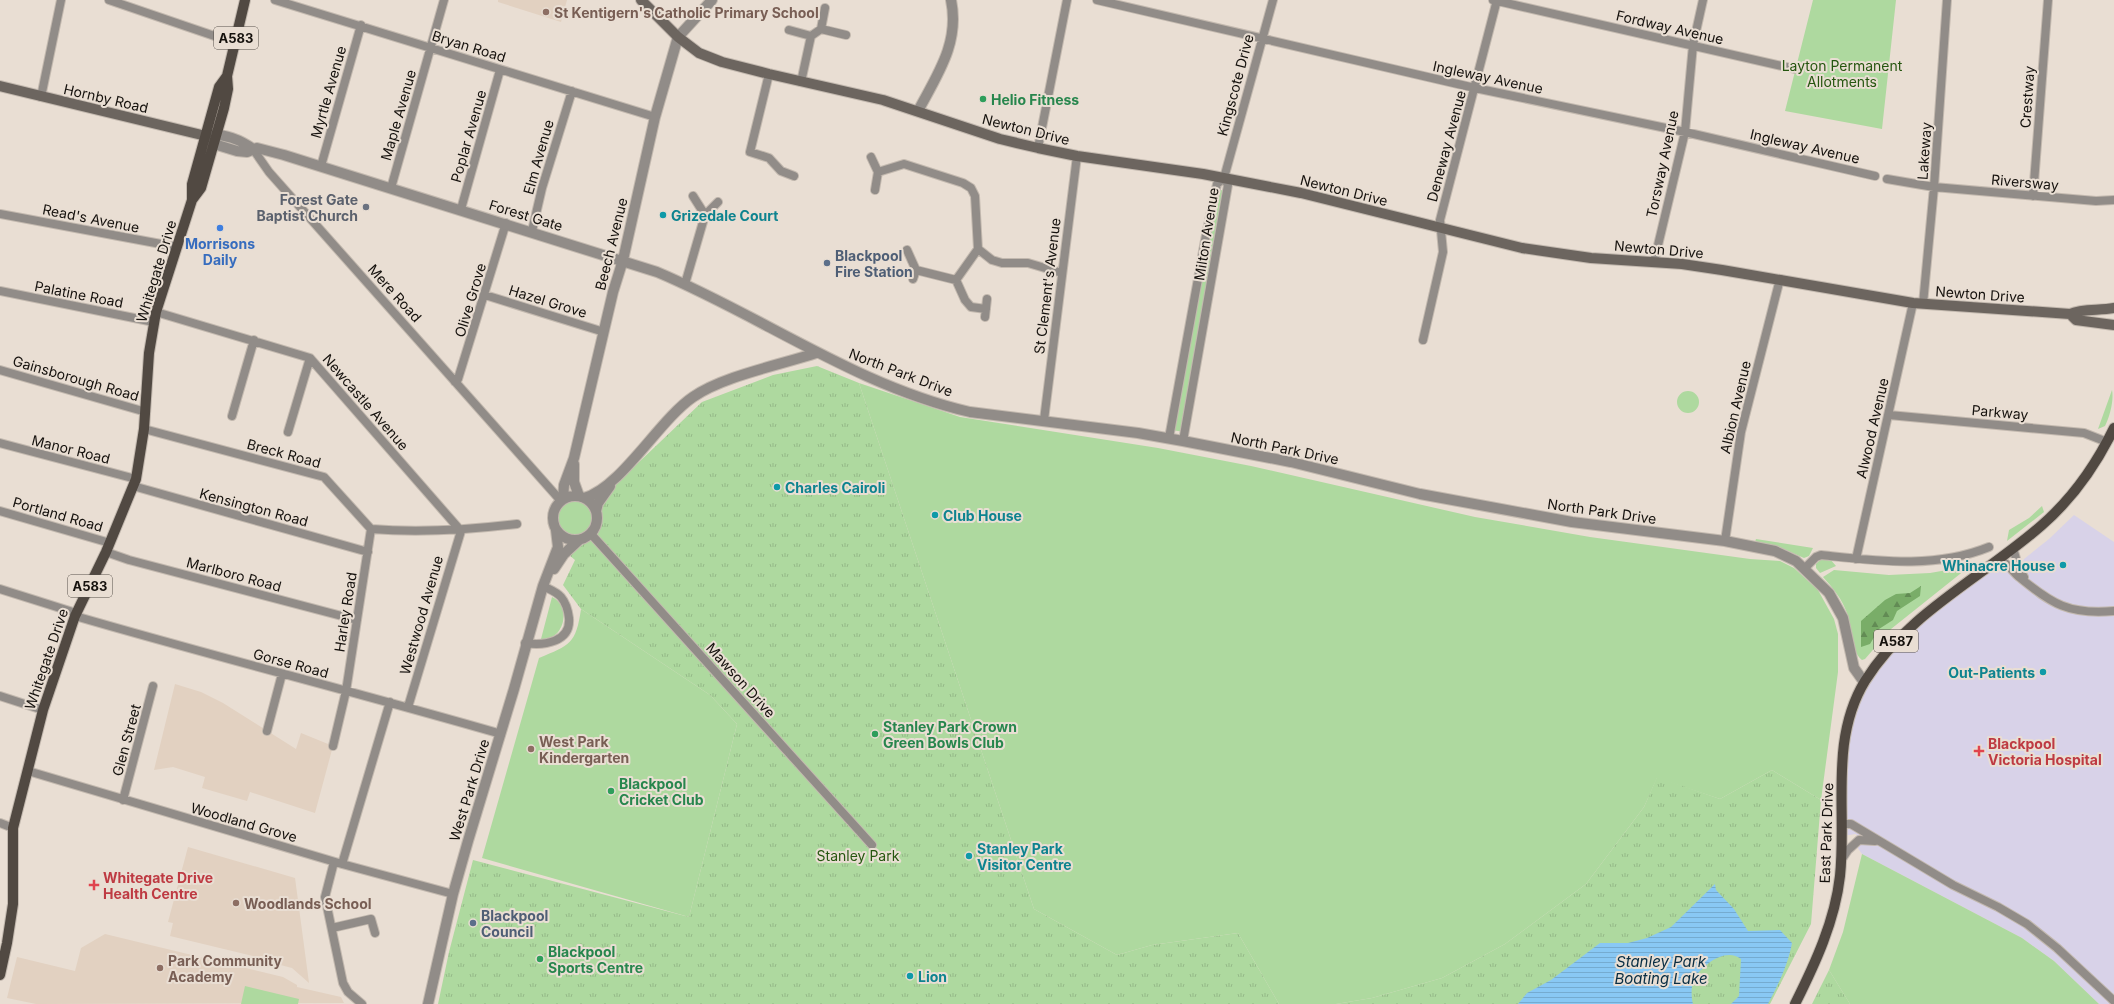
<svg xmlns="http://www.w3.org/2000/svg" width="2114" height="1004" font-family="Inter,sans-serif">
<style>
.built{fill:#e2d1c1}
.medical{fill:#d8d2e8}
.green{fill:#aed99f}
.forest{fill:url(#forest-firs)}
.park{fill:url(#park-tufts)}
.water{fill:url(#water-rules)}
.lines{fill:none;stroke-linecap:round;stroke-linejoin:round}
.minor-casing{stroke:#c3b9af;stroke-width:10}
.tertiary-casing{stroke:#c3b9af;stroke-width:12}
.secondary-casing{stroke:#c3b9af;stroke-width:12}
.primary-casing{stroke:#c3b9af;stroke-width:12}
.minor{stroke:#918c88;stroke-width:8}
.tertiary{stroke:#918c88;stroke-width:10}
.secondary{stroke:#6c655f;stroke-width:10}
.primary{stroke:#514942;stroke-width:10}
.education-dot{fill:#8d6e63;stroke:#e9ded3;stroke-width:1.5}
.leisure-dot{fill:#2e9e5b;stroke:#e9ded3;stroke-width:1.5}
.worship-dot{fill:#6b7280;stroke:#e9ded3;stroke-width:1.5}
.culture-dot{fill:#0f9aa8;stroke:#e9ded3;stroke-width:1.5}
.shop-dot{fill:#3f7fe0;stroke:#e9ded3;stroke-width:1.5}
.service-dot{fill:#5c6f8a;stroke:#e9ded3;stroke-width:1.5}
.health-dot{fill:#e0444e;stroke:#e9ded3;stroke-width:1.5}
.labels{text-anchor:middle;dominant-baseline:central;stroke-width:4;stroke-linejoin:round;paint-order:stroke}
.shield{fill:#e9ded3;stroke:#554e48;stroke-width:1}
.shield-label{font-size:13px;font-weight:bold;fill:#15110d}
.education-label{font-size:14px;font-weight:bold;fill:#785e54;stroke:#e9ded3;text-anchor:start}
.street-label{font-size:14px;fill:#15110d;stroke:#e9ded3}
.park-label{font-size:14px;fill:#25560f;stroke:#e9ded3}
.leisure-label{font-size:14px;font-weight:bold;fill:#27864d;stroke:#e9ded3;text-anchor:start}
.worship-label{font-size:14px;font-weight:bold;fill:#5b616d;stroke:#e9ded3;text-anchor:end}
.culture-label{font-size:14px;font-weight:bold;fill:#0d838f;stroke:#e9ded3;text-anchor:start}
.shop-label{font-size:14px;font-weight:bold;fill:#366cbe;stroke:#e9ded3}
.service-label{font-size:14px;font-weight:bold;fill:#4e5e75;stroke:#e9ded3;text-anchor:start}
.health-label{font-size:14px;font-weight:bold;fill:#be3a42;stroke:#e9ded3;text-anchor:start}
.water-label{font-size:15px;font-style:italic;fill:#082d43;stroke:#e9ded3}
</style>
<defs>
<pattern id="forest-firs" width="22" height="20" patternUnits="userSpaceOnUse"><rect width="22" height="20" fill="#79ad68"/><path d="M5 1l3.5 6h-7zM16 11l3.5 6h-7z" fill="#628b54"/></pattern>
<pattern id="park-tufts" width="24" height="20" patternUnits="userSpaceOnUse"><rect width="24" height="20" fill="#aed99f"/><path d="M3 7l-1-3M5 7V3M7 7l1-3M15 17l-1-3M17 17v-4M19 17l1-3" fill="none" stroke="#95b988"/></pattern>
<pattern id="water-rules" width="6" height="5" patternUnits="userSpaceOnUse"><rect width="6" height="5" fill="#89c8f4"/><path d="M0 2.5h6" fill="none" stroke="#75abd0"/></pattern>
</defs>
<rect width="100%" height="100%" fill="#e9ded3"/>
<!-- built -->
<path class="built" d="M498,0H567L561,22L498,2Z
M175,684L201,692L223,703L296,749L301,733L333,746L315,813L250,792L247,801L202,788L205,777L173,767L154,770Z
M188,847L295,878L309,983L292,968L269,962V960L170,936L173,923L168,922Z
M105,934L283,977L297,985V987L341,997L344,1003L36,1004L7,998L17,957L75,971L81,948Z"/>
<!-- medical -->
<path class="medical" d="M2074,515L2114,542V1004H2099L2054,961L2022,938L1862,854L1857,847L1859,840L1856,834L1842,836L1847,726L1885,652L1997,560L2019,569L2024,559L2049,539Z"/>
<!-- green -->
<path class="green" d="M1813,0H1896L1882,129L1785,111Z
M1214,189L1227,191L1185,432L1171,430Z
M859,383L960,417L1158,448L1251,466L1475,517L1590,537L1750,559L1780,561L1794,568L1818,590L1834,619L1838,634V672L1821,800L1772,770L1720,799L1657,778L1644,807L1586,884L1505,944L1442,978L1372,998L1336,1004H1279L1238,933L1152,945L1117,955L1034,909Z
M2112,390C2114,400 2110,416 2105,426L2098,429Z
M1677 402a11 11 0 1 1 22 0a11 11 0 1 1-22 0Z
M556 519a18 18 0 1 1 36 0a18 18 0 1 1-36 0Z
M2042,506L2044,512L2007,541L2009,530L2029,518Z
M1756,539L1813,548L1809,556L1804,558L1779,547L1755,542Z
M1825,559H1830L1836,566L1820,573L1816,568V564L1820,560Z
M1970,566L1891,629L1865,659L1862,660C1850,650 1852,627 1847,613C1842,599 1833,588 1823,577L1834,570L1889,575L1930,573Z
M552,597C573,607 563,642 541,639Z
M581,609L710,695L737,724L689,917L482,858L539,658C570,645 576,644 581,609Z
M1862,854L2022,938L2054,961L2099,1004H1850L1829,970L1843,932Z
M245,986L299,999L298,1004H241Z"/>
<!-- forest -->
<path class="forest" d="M1921,586L1920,596L1897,611L1893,620L1879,629L1870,644L1861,647V621L1885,600L1896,594L1910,593Z"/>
<!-- park -->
<path class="park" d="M817,366L859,383L1034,909L1117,955L1152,945L1238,933L1279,1004H438L449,952L473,860L689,917L737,724L710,695L581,609L563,585L575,560L569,555L598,532L599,521L592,499L615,485L702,402L773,375Z
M1772,770L1821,800L1811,924L1770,1004H1336L1372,998L1442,978L1505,944L1586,884L1644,807L1657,777L1720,799Z
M1829,970L1847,999L1850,1004H1812Z"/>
<!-- water -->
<path class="water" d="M1715,884L1716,890L1734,909L1748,931L1780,930L1792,943C1788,965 1778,985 1768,1004H1731L1739,996L1741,959C1726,947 1703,964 1694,979C1691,986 1691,997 1693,1004H1518L1527,993L1551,980L1600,943H1628L1647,938L1671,927Z"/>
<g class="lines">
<defs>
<path id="minor" d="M109,0L235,43
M275,0L655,117
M1097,0L1475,88L1685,132L1875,176
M1493,0L1795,69
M821,29L846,35
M789,30L811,36
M769,74L750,152L769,158L781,171L794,176
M801,82L811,36L821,29L825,8
M41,97L61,0
M1038,148L1067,0
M253,149L269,172L561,501
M871,157L878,172L875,190
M321,166L361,25
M878,172L904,164L963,183L971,188L975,196L978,249L992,260L1002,263H1028L1062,273
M1224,178L1273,0
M1887,179L1934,187L2096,201L2114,200
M391,188L444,0
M693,196L705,215
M2033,196L2048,0
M461,209L500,70
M0,214L177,247
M532,231L542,188L572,91
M907,250L916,270L956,280L978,249
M1654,262L1685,132L1693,45L1703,0
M913,279L916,270
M956,280L965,300L971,307L986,309
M685,284L705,215L718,202
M0,291L154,322
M485,295L604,332
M1923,304L1934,187L1947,0
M156,312L310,358L461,531
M985,317L987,299
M1423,340L1443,252L1440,220L1497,0
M0,370L146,412
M455,382L458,379L506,223
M1889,415L2084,433L2107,442
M232,416L254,340
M1044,420L1077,156
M144,429L324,477L371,529C420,533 468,530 517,524
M288,432L310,358
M1169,438L1206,235L1217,184L1224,178
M1183,441L1228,185L1224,178
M0,443L136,479
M133,486L368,552
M0,511L110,543
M591,534L872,845
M1725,541L1741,432L1780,279
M2013,548L2019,569L2024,577
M106,552L129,560L357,620
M1856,559L1913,303
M1997,560C2007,561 2011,570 2019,577C2052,604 2069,615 2114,611
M1805,568L1816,557L1821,555C1878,561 1935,569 1989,547
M0,589L76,613
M75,616C216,657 359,693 501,734
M525,643C544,646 571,642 569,618C568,610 566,603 561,597C557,592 549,589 543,586
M0,696L43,710
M408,707L461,531
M267,731L282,674
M333,746L346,691L371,529
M28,771L342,864L453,894
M123,800L153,686
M0,823L13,828
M1842,824H1851L1953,885L1998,907L2027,924L2057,948L2114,1001
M1842,859L1848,850L1859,840L1875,841
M334,862L325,897L343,983L348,992L362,1004
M342,864L390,702
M332,928L371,919L375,933"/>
<path id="tertiary" d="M918,111C937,75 960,43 951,0
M209,135C223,133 241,140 253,149
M207,138L214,144L237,151L247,152L257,148L284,155L657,272C762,316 857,386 970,412L1138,433L1183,441L1291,462L1420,494L1572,522L1725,541L1775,551L1796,561L1829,593L1843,618L1854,668L1864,682
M574,464V482L579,496
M553 518a22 22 0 1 1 44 0a22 22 0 1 1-44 0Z
M584,498C621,488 659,420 693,397C723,376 780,365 816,353
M563,499L564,485L574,458L613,292L623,260L655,117L678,37L712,0
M596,511L598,503L610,486
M554,569L564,554L579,540
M428,1004L453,894L468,841L514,689L543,586L558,547L556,530"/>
<path id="secondary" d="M641,0L678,37L699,53L722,62L769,74L883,100L1000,139L1038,148L1077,156L1203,174L1301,193L1522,248L1591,258L1682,264L1722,270L1913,303L2070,314C2083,308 2100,311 2114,308
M0,86L206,136
M2070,314L2076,320L2114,325"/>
<path id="primary" d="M192,200V184L219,87L227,76
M0,975L7,943L13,904V828L43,710L75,616L106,552L136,479L144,429L149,353L156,312L192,200L201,188L224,108L228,89L227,76L245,0
M1795,1004C1815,964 1835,921 1840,876C1847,811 1829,740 1865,681C1907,613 1983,577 2042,525C2073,498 2096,465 2114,428"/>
</defs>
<!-- minor casing -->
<use href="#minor" class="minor-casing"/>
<!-- tertiary casing -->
<use href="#tertiary" class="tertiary-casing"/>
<!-- secondary casing -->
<use href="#secondary" class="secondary-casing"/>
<!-- primary casing -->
<use href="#primary" class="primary-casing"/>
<!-- minor -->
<use href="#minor" class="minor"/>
<!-- tertiary -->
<use href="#tertiary" class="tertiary"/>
<!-- secondary -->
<use href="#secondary" class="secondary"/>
<!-- primary -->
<use href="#primary" class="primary"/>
</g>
<!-- markers -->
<g class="education-dot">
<circle cx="546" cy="12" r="4"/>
<circle cx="531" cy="749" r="4"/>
<circle cx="236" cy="903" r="4"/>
<circle cx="160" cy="968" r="4"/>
</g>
<g class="leisure-dot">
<circle cx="983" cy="99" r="4"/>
<circle cx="875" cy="734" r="4"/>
<circle cx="611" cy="791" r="4"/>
<circle cx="540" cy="959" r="4"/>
</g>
<circle class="worship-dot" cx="366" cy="207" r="4"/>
<g class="culture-dot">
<circle cx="663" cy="215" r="4"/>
<circle cx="777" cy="487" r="4"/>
<circle cx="935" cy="515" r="4"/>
<circle cx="2063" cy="565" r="4"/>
<circle cx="2043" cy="672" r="4"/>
<circle cx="969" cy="856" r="4"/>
<circle cx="910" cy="976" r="4"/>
</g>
<circle class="shop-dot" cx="220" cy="228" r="4"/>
<g class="service-dot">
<circle cx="827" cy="263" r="4"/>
<circle cx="473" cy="923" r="4"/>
</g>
<g class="health-dot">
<path d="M1977 745h4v4h4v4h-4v4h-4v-4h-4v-4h4z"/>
<path d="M92 879h4v4h4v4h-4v4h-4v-4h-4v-4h4z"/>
</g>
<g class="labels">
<!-- shield labels -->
<g class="shield">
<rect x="214" y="27" width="44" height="22" rx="3"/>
<rect x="68" y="575" width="44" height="22" rx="3"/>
<rect x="1874" y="630" width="44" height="22" rx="3"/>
</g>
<g class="shield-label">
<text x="236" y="38">A583</text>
<text x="90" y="586">A583</text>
<text x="1896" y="641">A587</text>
</g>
<!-- education labels -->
<g class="education-label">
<text x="554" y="12">St Kentigern's Catholic Primary School</text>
<text x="539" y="741">West Park<tspan x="539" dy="16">Kindergarten</tspan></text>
<text x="244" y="903">Woodlands School</text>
<text x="168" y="960">Park Community<tspan x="168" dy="16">Academy</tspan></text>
</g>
<!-- street labels -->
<g class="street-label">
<text transform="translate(1670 27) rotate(13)">Fordway Avenue</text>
<text transform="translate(469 46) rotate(17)">Bryan Road</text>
<text transform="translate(1488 77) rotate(12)">Ingleway Avenue</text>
<text transform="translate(1235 85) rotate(-75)">Kingscote Drive</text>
<text transform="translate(328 92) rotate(-74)">Myrtle Avenue</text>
<text transform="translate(2027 97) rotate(-86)">Crestway</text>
<text transform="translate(106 98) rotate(13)">Hornby Road</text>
<text transform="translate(398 115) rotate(-74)">Maple Avenue</text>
<text transform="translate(1026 129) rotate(14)">Newton Drive</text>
<text transform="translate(468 136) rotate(-74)">Poplar Avenue</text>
<text transform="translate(1446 146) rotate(-75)">Deneway Avenue</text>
<text transform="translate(1805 146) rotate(13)">Ingleway Avenue</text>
<text transform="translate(1924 151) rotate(-86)">Lakeway</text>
<text transform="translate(538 157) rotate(-74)">Elm Avenue</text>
<text transform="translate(1662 164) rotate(-78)">Torsway Avenue</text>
<text transform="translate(2025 182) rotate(5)">Riversway</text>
<text transform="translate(1344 190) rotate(14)">Newton Drive</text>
<text transform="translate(526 215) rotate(17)">Forest Gate</text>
<text transform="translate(91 218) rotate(11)">Read's Avenue</text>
<text transform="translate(1206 234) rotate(-81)">Milton Avenue</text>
<text transform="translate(611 244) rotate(-76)">Beech Avenue</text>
<text transform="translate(1659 249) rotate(5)">Newton Drive</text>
<text transform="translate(156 271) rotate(-73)">Whitegate Drive</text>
<text transform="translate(1047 286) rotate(-83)">St Clement's Avenue</text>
<text transform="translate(395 293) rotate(48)">Mere Road</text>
<text transform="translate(79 294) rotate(11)">Palatine Road</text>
<text transform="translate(1980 294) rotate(4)">Newton Drive</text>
<text transform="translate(470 300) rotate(-73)">Olive Grove</text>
<text transform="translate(548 301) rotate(17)">Hazel Grove</text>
<text transform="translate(901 372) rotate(21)">North Park Drive</text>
<text transform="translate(76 378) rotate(16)">Gainsborough Road</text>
<text transform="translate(366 402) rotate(49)">Newcastle Avenue</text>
<text transform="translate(1735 407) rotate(-77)">Albion Avenue</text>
<text transform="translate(2000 412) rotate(5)">Parkway</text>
<text transform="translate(1872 428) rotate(-77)">Alwood Avenue</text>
<text transform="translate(1285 448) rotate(12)">North Park Drive</text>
<text transform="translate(71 449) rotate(14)">Manor Road</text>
<text transform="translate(284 453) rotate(15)">Breck Road</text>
<text transform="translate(254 507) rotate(15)">Kensington Road</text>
<text transform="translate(1602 511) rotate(8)">North Park Drive</text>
<text transform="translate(58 514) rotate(16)">Portland Road</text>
<text transform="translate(234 574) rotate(15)">Marlboro Road</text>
<text transform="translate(345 612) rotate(-81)">Harley Road</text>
<text transform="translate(421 615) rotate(-74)">Westwood Avenue</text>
<text transform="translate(46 659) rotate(-71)">Whitegate Drive</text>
<text transform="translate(291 663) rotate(15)">Gorse Road</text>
<text transform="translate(741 680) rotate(48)">Mawson Drive</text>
<text transform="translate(126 740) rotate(-75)">Glen Street</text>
<text transform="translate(469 790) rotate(-73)">West Park Drive</text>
<text transform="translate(244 822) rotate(16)">Woodland Grove</text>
<text transform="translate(1826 833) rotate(-88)">East Park Drive</text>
</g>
<!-- park labels -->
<g class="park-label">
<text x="1842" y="65">Layton Permanent<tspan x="1842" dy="16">Allotments</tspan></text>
<text x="858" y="855">Stanley Park</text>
</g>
<!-- leisure labels -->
<g class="leisure-label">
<text x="991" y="99">Helio Fitness</text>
<text x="883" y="726">Stanley Park Crown<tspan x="883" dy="16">Green Bowls Club</tspan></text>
<text x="619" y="783">Blackpool<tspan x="619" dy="16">Cricket Club</tspan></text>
<text x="548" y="951">Blackpool<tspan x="548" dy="16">Sports Centre</tspan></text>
</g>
<!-- worship labels -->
<g class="worship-label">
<text x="358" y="199">Forest Gate<tspan x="358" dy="16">Baptist Church</tspan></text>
</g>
<!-- culture labels -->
<g class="culture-label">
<text x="671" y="215">Grizedale Court</text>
<text x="785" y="487">Charles Cairoli</text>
<text x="943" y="515">Club House</text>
<text x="2055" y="565" text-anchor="end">Whinacre House</text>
<text x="2035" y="672" text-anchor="end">Out-Patients</text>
<text x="977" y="848">Stanley Park<tspan x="977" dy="16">Visitor Centre</tspan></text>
<text x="918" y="976">Lion</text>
</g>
<!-- shop labels -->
<g class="shop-label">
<text x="220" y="243">Morrisons<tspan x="220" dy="16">Daily</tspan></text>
</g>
<!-- service labels -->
<g class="service-label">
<text x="835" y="255">Blackpool<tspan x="835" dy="16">Fire Station</tspan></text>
<text x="481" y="915">Blackpool<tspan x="481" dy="16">Council</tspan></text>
</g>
<!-- health labels -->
<g class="health-label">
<text x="1988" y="743">Blackpool<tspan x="1988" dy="16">Victoria Hospital</tspan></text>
<text x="103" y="877">Whitegate Drive<tspan x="103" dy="16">Health Centre</tspan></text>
</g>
<!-- water labels -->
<g class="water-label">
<text x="1661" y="961">Stanley Park<tspan x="1661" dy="17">Boating Lake</tspan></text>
</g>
</g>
</svg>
